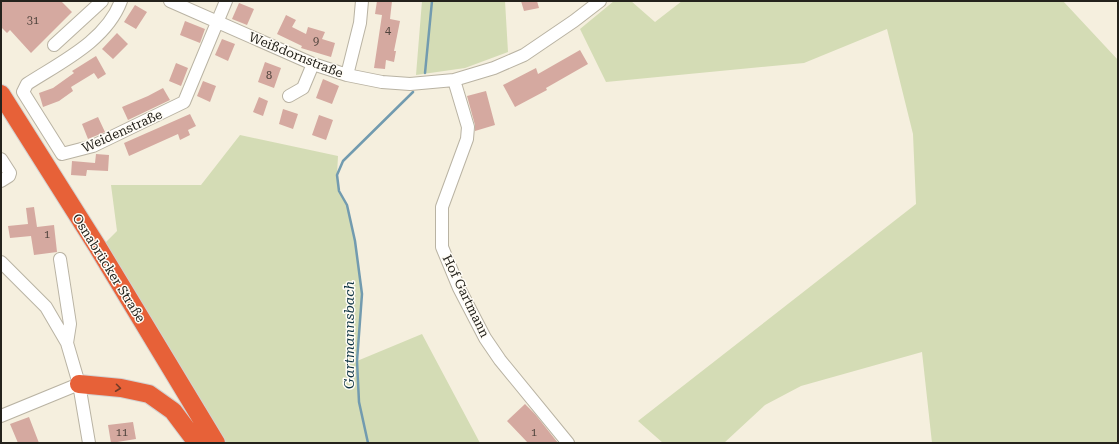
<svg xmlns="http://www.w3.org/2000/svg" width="1119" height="444" font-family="'Roboto Serif',serif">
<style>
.green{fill:#d4dcb5}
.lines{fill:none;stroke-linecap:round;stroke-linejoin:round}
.stream{stroke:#729baf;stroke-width:2.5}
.building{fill:#d5a9a0}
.minor-casing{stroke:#b9b3a3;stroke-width:14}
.highway-casing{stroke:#d3d3d2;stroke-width:20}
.minor{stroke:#fff;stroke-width:12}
.highway{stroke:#e76138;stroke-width:18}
.oneway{stroke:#723b27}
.labels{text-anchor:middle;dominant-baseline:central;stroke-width:3;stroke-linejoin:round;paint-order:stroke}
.number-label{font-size:11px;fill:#50443d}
.street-label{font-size:13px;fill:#24221c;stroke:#fffcf5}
.water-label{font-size:14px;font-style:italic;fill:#0e3443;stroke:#fffcf5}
</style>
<rect width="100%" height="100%" fill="#f5efde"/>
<!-- green -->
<path class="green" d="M422,1H505L508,52L465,68L416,75Z
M614,1H631L655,22L682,1H1063L1118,60V443H932L922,352L801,386L765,405L724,443H663L638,421L916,204L913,134L887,29L804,63L606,82L580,29Z
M240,135L338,156L337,175L339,191L347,205L355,241L362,294L357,361L422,334L480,443H223L103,245L117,231L111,185H201Z"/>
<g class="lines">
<!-- stream -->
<path class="stream" d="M425,73L432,1
M368,443L359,402L357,361L362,294L355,241L347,205L339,191L337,175L343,161L413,92"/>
</g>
<!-- building -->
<path class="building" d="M1,1H61L72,12L31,53L10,30L7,33L1,27Z
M377,1H392L390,19L400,21L394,51H396L394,62L386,60L385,69L374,68L382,15L375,14Z
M521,1H537L539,8L524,11Z
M239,3L254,9L247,25L232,19Z
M135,5L147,12L136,29L124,22Z
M286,15L296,20L292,27L306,34L308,27L325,32L322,39L335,43L331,57L301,48L302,46L277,34Z
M185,21L205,29L200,43L180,35Z
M117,33L128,44L113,59L102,49Z
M222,39L235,44L228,61L215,55Z
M580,50L588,64L546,88L547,90L515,107L503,85L536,68L538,74Z
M96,56L106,74L98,79L94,73L71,87L73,91L59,101L43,107L39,93L53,88L74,73L72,71Z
M265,62L281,68L274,88L258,82Z
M176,63L188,68L181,86L169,81Z
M323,79L339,86L332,104L316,98Z
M203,81L216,86L210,102L197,96Z
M163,88L170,100L128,120L122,107L148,96Z
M486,91L495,125L475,131V125L467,96Z
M259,97L268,101L263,116L253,112Z
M283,109L298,114L293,129L279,124Z
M190,114L196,126L188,130L190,135L180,140L178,134L129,156L124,143Z
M319,115L333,120L326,140L312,135Z
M98,117L105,132L88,139L82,124Z
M96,154L109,155L108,171L87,170L86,176L71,175L72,161L95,163Z
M34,207L37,227L54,225L57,252L34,255L31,236L10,238L8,226L28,224L26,208Z
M525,404L535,414L558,443H528L507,421Z
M29,417L39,443H18L10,424Z
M133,422L136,439L111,443L108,425Z"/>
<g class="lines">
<defs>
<path id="minor" d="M121,1C106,41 61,62 27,84L23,92L62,154L93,146L184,102L226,1
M170,1L313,64L347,75L382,82L410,84L454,80L494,68L524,55L574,21L600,1
M54,45L102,1
M347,75L360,23L362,1
M454,80L468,127L467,139L442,207V247L459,288L485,338L500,360L568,443
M289,96L303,88L313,64
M1,159L10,173L9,176L1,181
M60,259L70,324L67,343
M1,262L46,307L67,343L79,384L89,443
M1,416L79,384"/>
<path id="highway" d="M1,94L97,246L216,443
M79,384L121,388L149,394L173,411L197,443"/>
</defs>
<!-- minor casing -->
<use href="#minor" class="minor-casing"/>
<!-- highway casing -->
<use href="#highway" class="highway-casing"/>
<!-- minor -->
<use href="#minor" class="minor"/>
<!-- highway -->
<use href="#highway" class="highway"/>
</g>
<!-- one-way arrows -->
<defs><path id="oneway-chevron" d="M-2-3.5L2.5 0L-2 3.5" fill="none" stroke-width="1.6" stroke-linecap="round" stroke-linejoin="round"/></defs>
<use class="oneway" href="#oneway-chevron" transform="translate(118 388) rotate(7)"/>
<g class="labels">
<!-- number labels -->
<g class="number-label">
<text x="33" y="20">31</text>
<text x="388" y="30">4</text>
<text x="316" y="41">9</text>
<text x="269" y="75">8</text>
<text x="47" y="234">1</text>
<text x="122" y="432">11</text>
<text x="534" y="432">1</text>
</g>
<!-- street labels -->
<g class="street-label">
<text transform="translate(296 55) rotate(22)">Weißdornstraße</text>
<text transform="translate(122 131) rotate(-24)">Weidenstraße</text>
<text transform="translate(109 268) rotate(58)">Osnabrücker Straße</text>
<text transform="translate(466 296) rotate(64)">Hof Gartmann</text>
</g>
<!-- water labels -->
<g class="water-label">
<text transform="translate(349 335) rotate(-90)">Gartmannsbach</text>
</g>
</g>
<!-- border -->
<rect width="1119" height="444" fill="none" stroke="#24221c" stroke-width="4"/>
</svg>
